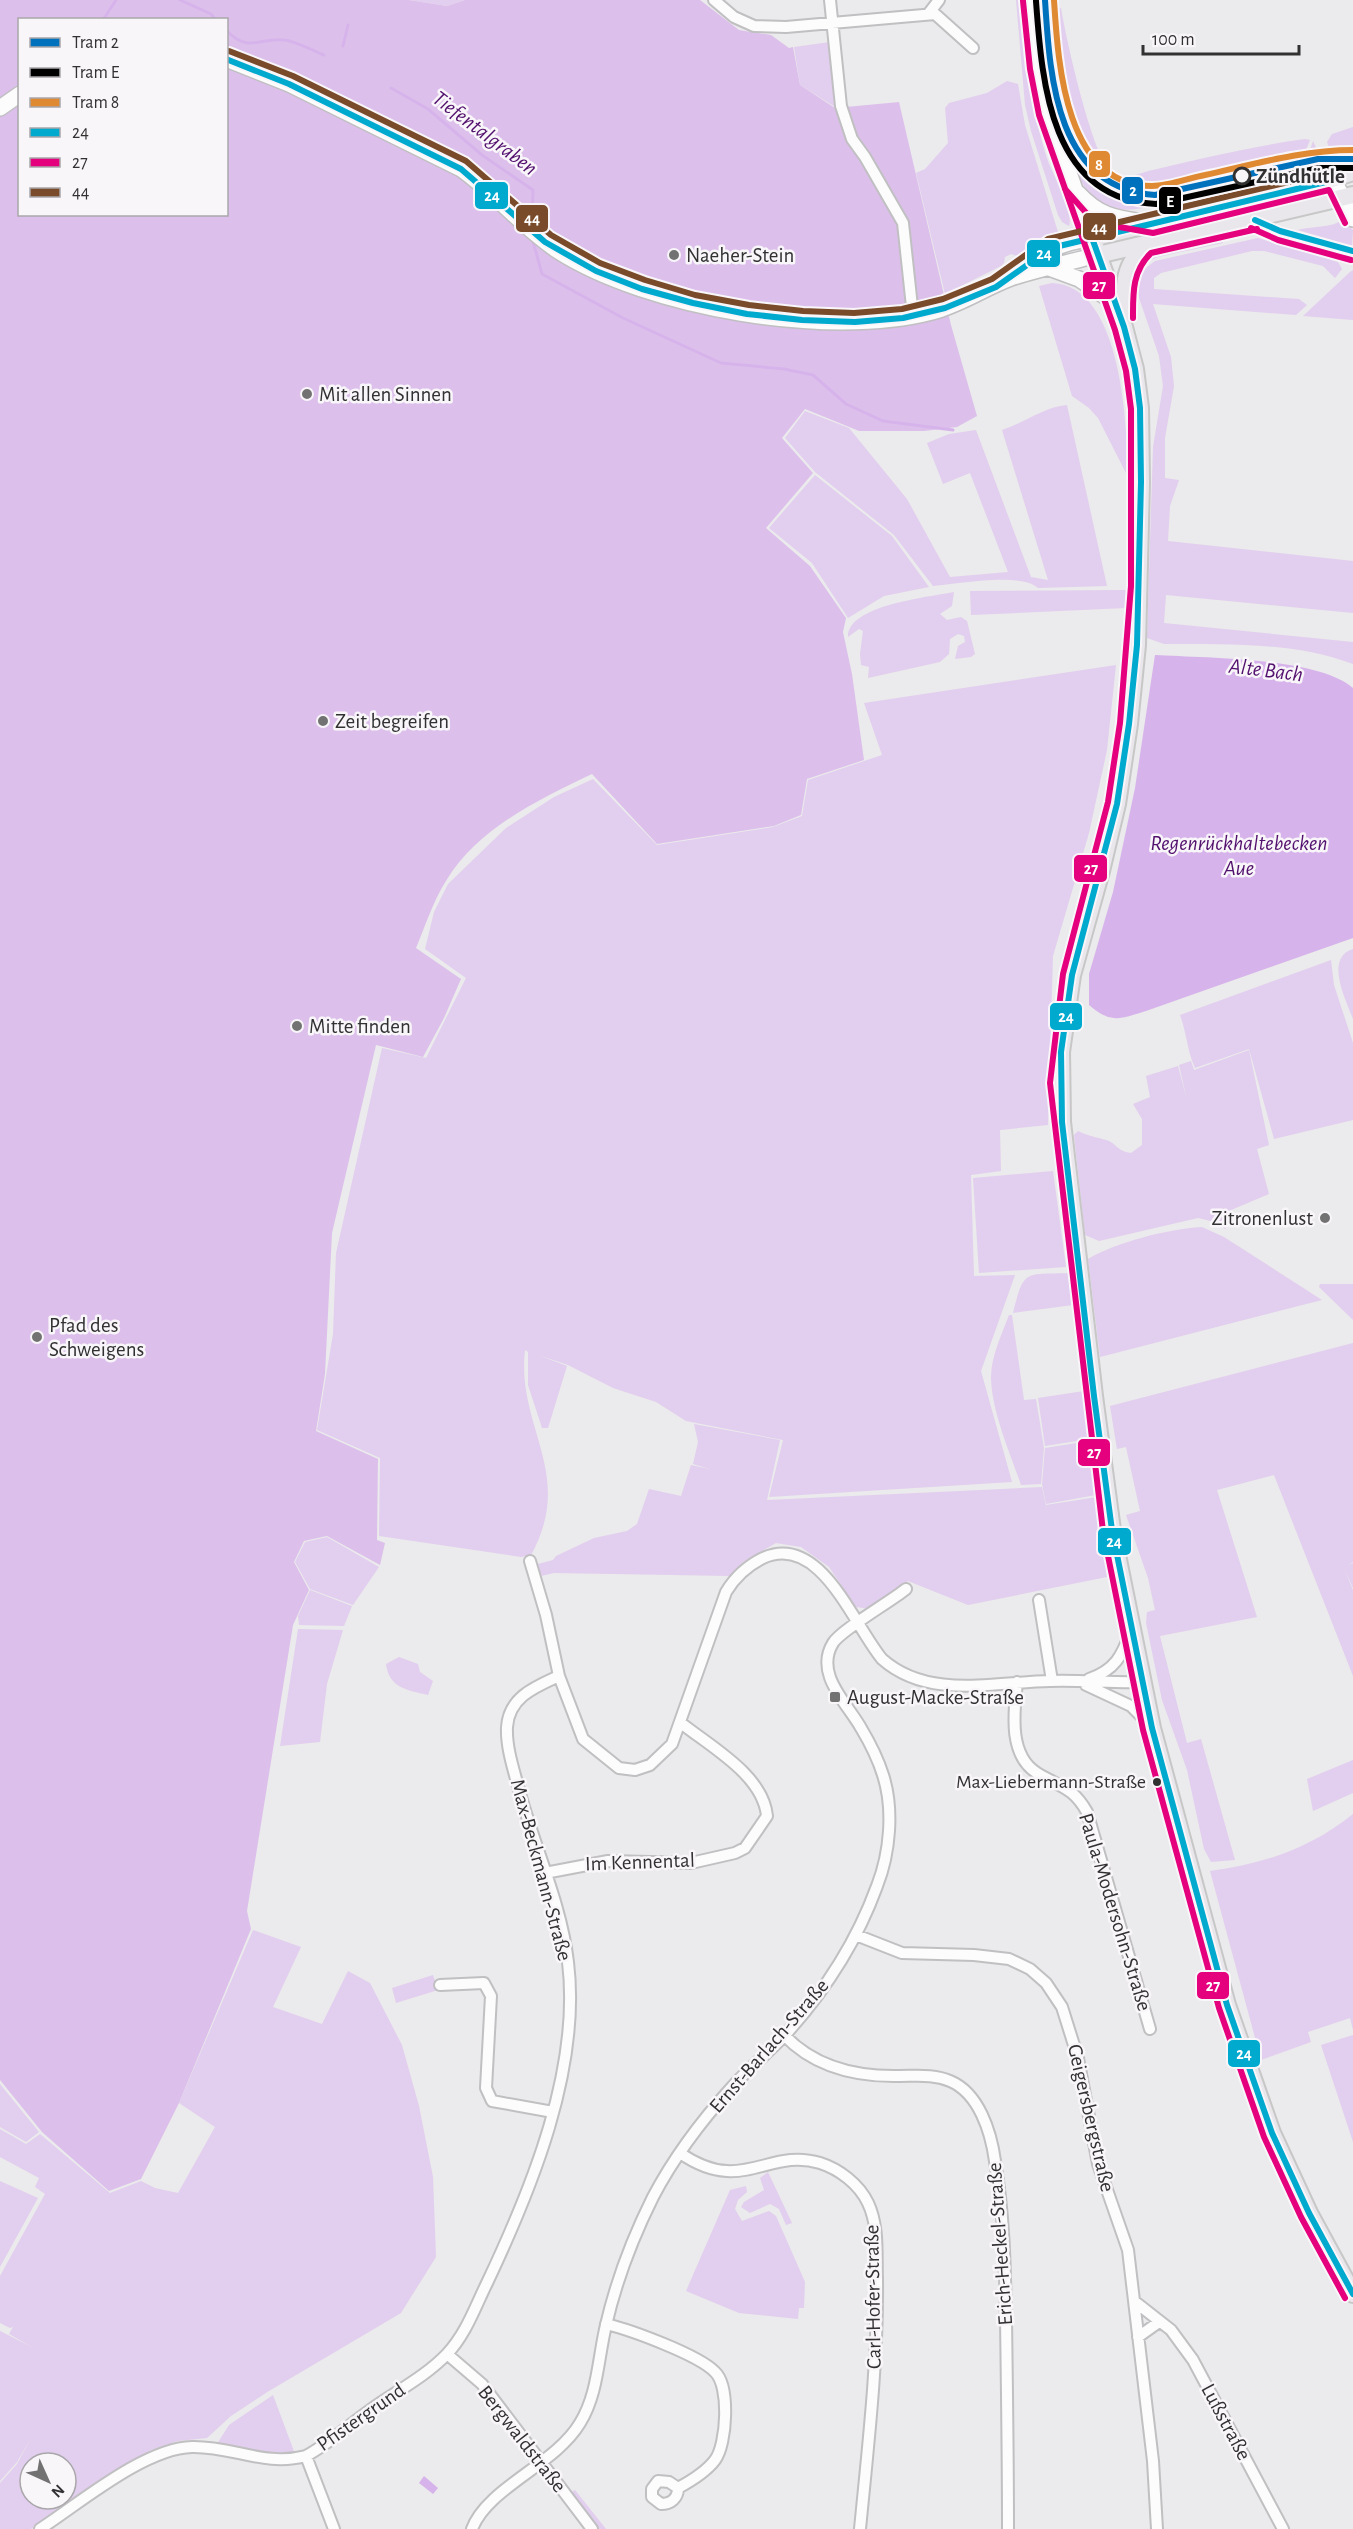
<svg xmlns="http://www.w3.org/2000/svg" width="1353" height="2529" font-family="'Alegreya Sans',sans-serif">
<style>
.green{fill:#e2ceee;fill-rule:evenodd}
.forest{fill:#dcc0eb;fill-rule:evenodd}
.water{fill:#d7b3eb}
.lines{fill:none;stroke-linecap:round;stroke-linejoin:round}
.stream{stroke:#d7b3eb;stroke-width:3}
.street-casing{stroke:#c0bfc1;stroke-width:14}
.secondary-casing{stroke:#c0bfc1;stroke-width:18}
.primary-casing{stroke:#c7c7c7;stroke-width:20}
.street{stroke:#fcfcfc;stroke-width:10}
.secondary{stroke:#fcfcfc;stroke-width:15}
.primary{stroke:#e9e7eb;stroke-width:16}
.bus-1-casing{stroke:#f9f6fa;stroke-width:10}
.bus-2-casing{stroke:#f9f6fa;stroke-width:10}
.bus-3-casing{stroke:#f9f6fa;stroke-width:10}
.bus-1{stroke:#00a9ce;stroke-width:6}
.bus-2{stroke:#e5007d;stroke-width:6}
.bus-3{stroke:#7a4b2a;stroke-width:6}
.tram-1-casing{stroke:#f9f6fa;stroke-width:10}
.tram-2-casing{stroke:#f9f6fa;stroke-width:10}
.tram-3-casing{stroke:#f9f6fa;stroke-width:10}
.tram-1{stroke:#0071bc;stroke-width:6}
.tram-2{stroke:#000;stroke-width:6}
.tram-3{stroke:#e08933;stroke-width:6}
.stop-dot{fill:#f9f6fa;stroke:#323132;stroke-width:3}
.poi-dot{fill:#737273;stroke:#f9f6fa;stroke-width:2}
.bus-dot{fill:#323132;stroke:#f9f6fa;stroke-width:2}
.labels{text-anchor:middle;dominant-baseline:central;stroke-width:5;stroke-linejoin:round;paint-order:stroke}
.bus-label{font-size:20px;fill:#323132;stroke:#f9f6fa;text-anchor:end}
.stop-label{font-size:21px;font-weight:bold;fill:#323132;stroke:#f9f6fa;text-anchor:start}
.poi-label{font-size:21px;fill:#323132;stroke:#f9f6fa;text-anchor:start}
.street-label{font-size:21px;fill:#323132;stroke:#f9f6fa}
.water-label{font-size:22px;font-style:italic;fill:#53116e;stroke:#f9f6fa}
.line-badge{stroke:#f9f6fa;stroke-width:2}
.badge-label{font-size:16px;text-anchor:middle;font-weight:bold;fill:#fff}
</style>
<rect width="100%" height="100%" fill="#ebeaec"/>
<!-- green -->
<path class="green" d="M409,0H465L447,6Z
M1016,0H1024C1028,55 1030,109 1048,161C1054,177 1074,211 1069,226L1062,222L1058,215L1031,131L1025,105Z
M1040,0L1050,73L1065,129L1076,125L1059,57L1055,9L1061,8C1065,34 1094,166 1114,176C1127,181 1141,172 1153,170C1203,158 1254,146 1305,139L1310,140L1306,150L1173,181L1176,200C1154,205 1125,216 1104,205C1057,181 1044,48 1040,0Z
M830,42L835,107L800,85L794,47Z
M1007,81L1018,84L1025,125L1058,232L1056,237L1017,256L1011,254L1005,257L1004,263L1001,266L945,294L916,173L925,169L948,143L945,108L949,103L987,93Z
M1353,127V166L1347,168L1334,160L1327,142L1332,134Z
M1313,141L1324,164L1323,172L1315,175L1310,150Z
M1342,220L1353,230L1352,246L1298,230C1312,226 1332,228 1342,220Z
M1258,238L1338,262L1342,269L1335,278L1323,266L1264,251H1252L1161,273L1154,278V289L1299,299L1307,305L1296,315L1153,304L1171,357L1174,386L1165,438V478L1179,480L1170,506L1168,541L1353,561V613L1166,595L1164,623L1353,642V664C1292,641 1228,645 1164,644L1147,638L1153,447L1163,386L1159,356L1139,298L1136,281L1138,274L1155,261Z
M1223,239V243L1158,257L1139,266L1157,249Z
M1353,270V320L1303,316L1350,272Z
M1052,283C1122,286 1127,424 1128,477L1098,418L1089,408L1072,396L1039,286Z
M1106,312L1126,379L1133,427L1135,476L1132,477L1130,427L1123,379Z
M1067,405L1107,586L1038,588C1022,572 956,584 933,586L894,535L815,472L785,438L805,411L849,428L907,499L950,577L1008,572L970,473L943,484L927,443L949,434L976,430L1031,577L1048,580L1002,430C1024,423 1044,407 1067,405Z
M815,475L892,536L929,587L884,596L848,618L812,563L769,528Z
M1131,589L1129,658L1111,798L1074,934L1072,957L1068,956C1078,886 1103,818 1117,748C1127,696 1128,642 1131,589Z
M1127,590L1126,608L971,615L970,591Z
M954,592L952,606L940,614L947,620L961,617L967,621L975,654L971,657L955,659L958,646L965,642L964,636L958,634L950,639L949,654L940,662L868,678L869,667L861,665L860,654L863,631L859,629L848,637C847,605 930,597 954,592Z
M1116,665L1107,750L1089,833L1053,956L1048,1125L1000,1130L1001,1171L971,1175L974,1276L1015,1275L981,1371L1012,1482L769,1497L783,1440L686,1421L656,1402L613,1388L568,1365L538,1355L567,1366L548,1428H542L528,1385V1352L525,1350C516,1428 576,1473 531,1555L521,1557L379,1536L380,1458L317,1430L333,1334L336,1253L382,1048L426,1058L466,978L425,949L434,912L448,884L506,828L554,797L593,779L657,845L773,827L802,816L808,780L882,755L864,703Z
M1353,949V1019C1346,1000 1324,958 1353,949Z
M1331,960L1334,985L1353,1043V1120L1274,1139L1249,1049L1195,1068C1187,1050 1187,1034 1180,1015Z
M1249,1050L1269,1145L1257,1149L1269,1194L1224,1213L1228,1226L1225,1229L1219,1223L1198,1218L1099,1241L1085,1235L1074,1135L1078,1131C1088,1136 1096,1137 1106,1140C1117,1143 1116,1151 1131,1153L1142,1145V1119L1133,1104L1150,1097L1146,1076L1178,1066L1187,1100L1179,1065L1191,1061L1194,1070Z
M1053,1171L1066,1267L979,1273L973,1178Z
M1202,1227L1224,1237L1322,1300L1100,1357L1088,1259C1117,1242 1168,1229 1202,1227Z
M1069,1273L1073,1305L1013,1313C1024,1268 1025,1275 1069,1273Z
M1320,1284H1353V1320L1319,1287Z
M1009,1315H1012L1024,1400L1036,1399L1044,1448L1041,1484L1021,1485C1010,1452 992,1413 991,1378C991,1356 1002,1334 1009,1315Z
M1353,1343V1562L1348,1565L1353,1563V1588L1343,1566L1353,1590V1676L1274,1475L1217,1490L1257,1617L1160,1636L1187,1743L1201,1739L1235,1860L1211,1862L1204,1849L1187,1770L1162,1700L1146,1623L1147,1612L1155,1610L1148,1578L1126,1515L1140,1511L1126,1447L1117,1449L1110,1406Z
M1084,1391L1089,1439L1045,1446L1038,1398Z
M694,1424L780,1440L767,1500L1042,1487L1049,1520L1046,1505L1097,1497L1107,1577L968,1605L908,1581L870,1609L856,1607L829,1567L801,1547L776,1543L743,1562L730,1576L554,1573L541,1576L538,1564L553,1560L556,1556L594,1538L627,1531L637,1524L649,1489L681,1496L691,1465L710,1469L693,1464L698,1442Z
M1090,1441L1096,1495L1046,1504L1042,1484L1045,1448Z
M327,1537L379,1567L353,1605L310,1589L295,1562L305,1542Z
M310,1590L352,1606L344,1626L299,1625L298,1616Z
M298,1629L343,1630L327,1684L320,1742L280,1746Z
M399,1657L418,1664L420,1672L433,1681L428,1695C407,1690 389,1688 386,1664Z
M1353,1760V1793L1313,1811L1307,1779Z
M1353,1814V2030L1350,2018L1308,2032L1311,2042L1261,2060L1210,1871C1264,1864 1311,1848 1353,1814Z
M253,1930L301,1947L273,2007L322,2024L348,1971L370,1983L402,2045L419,2106L433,2177L436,2257L401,2313L269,2391L231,2416L207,2438L178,2441L151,2450L31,2529H0V2483L17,2464L31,2438L17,2462L0,2481V2331L32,2347L9,2334L13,2327L10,2328L0,2323V2276L45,2194L35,2187L39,2178L0,2157V2129L26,2144L40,2134L110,2193L141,2181L155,2188L178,2193L215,2127L179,2103ZM30,2463H66V2499H30Z
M433,1975L438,1990L396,2003L392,1988Z
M1353,2035V2142L1321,2045Z
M0,2084L39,2132L26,2142L0,2127Z
M768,2172L792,2223L786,2225L779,2209L770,2204L750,2213L741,2207L744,2202L764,2190L760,2178Z
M0,2181L38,2198L0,2267Z
M746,2186L747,2192L738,2200L735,2209L742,2221L769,2211L776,2216L805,2282L804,2308H799L798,2319L739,2313L686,2291L730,2190Z
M273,2395L295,2454H270L217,2444L229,2425Z
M575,2490L606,2529H599L570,2493Z"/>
<!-- forest -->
<path class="forest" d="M0,0H409L447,6L465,0H700L739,30L771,35L789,48L793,47L800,85L835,108L899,102L951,325L977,416L957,427L924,431H859L805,409L782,438L813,473L766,528L810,566L846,618L843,632L852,674L864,760L807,779L801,815L774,826L657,844L592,774C538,800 478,828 446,881C433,901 425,927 416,948L461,979L444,1018L423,1057L376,1045L332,1233L325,1374L316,1431L378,1459L377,1540L385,1543L380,1565L327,1536L304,1541L294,1562L309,1590L293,1625L247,1911L251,1929L179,2103L141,2179L109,2191L42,2132L0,2080ZM20,20H226V214H20Z"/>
<!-- water -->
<path class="water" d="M1155,655C1203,658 1318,657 1353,688V938L1146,1011C1120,1019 1111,1024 1089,1005V974L1113,892L1135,788Z
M424,2476L438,2488L433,2494L419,2483Z"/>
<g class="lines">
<!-- stream -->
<path class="stream" d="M180,0L211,14L216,20
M103,20L116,0
M226,30C249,54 259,37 284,40C296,41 311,50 324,55
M343,46L348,25
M391,88L428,109L482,155L533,190L532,223
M532,238L542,274L623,318L721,363L784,369L813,375L846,404L883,421L953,430"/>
<defs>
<path id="street" d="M714,0L734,17L754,26L786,27L935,14L973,48
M830,0L841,106L852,139L865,157L903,223L913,316
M929,13L939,0
M530,1561L546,1615L559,1676L583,1739L619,1768L635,1770L650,1765L672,1744L726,1592C735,1577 747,1566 763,1558C820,1532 853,1624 882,1659C928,1700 994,1682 1050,1681C1081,1680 1112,1683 1143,1682
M1039,1600L1052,1681
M1089,1679C1115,1670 1122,1656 1131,1631
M1017,1682C1014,1712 1008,1755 1037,1773C1060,1787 1073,1787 1087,1812L1150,2029
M1086,1685L1131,1706L1150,1725
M545,1873L608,1861L691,1863L735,1853L745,1848L767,1816C763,1775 711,1747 681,1723
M856,1935L902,1953L974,1955L1009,1959L1030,1969L1046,1983L1062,2007L1078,2058L1098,2164L1128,2250L1153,2461L1157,2529
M440,1985L484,1983L491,1996L486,2088L492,2101L553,2112
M784,2035C815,2068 857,2077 900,2076C917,2076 934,2074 950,2081C979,2093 991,2132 995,2161C1004,2213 1005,2267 1006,2319C1007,2389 1008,2459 1008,2529
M680,2153C742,2196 768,2147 820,2163C839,2169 859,2184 868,2203C879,2226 876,2254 877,2279C878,2363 868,2446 860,2529
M1134,2301L1171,2330L1193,2360L1283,2529
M606,2324C631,2330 699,2355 715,2372C730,2386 727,2444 715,2460C706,2472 691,2481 678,2488
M1138,2337L1159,2322
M447,2354L482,2384L592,2529
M306,2456L334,2529
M658,2481L669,2482L678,2488C678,2498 671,2504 661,2504L652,2497V2489Z
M40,2529C80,2503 145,2448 192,2447C233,2446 264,2467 306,2456C330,2443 350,2424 373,2408C397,2391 426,2376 447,2354C466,2334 475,2307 487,2283C532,2188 581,2068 568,1962C561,1902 533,1844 518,1786C513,1768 506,1746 507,1727C509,1697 535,1687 559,1676
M472,2529C487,2488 555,2465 580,2423C598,2394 598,2358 606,2325C616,2282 633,2237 653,2197C674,2157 702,2120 732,2087C749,2068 768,2053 785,2035C824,1992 857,1941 877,1886C890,1853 894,1809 883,1775C878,1759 870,1743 861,1728C847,1703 814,1674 833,1643C841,1630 890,1602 906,1589"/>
<path id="secondary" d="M226,59L289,84L461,169C496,194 523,228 558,251C647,308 829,339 932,312C960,305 984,288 1011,278C1038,269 1070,262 1098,255
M0,108L20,94
M1334,180L1353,219
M1078,193C1101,218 1118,218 1150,223
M1049,268L1079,279L1115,303
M1011,278C1034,254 1059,243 1092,238L1048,113L1039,68L1032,0"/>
<path id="primary" d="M1353,172L1299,189L1092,238L1124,327L1135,369L1140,408L1141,482L1137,645L1129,724L1117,804L1101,871L1072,975L1061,1052L1062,1122L1094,1396L1112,1530L1152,1728L1227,2005L1272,2133L1309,2213L1353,2294
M1098,255L1353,195
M1124,314C1124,287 1123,263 1147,246"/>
</defs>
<!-- street casing -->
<use href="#street" class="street-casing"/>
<!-- secondary casing -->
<use href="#secondary" class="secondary-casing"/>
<!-- primary casing -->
<use href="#primary" class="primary-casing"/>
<!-- street -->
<use href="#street" class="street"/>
<!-- secondary -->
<use href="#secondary" class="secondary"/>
<!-- primary -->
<use href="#primary" class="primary"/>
<defs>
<path id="bus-1" d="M226,59L289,84L461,169L545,242L596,271L642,289L693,303L747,314L802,320L855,322L903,318L945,308L996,287L1051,248L1334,180
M1255,220L1280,231L1353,251
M1092,238L1124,327L1135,369L1140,408L1141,482L1137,645L1129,724L1117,804L1072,975L1061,1052L1062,1122L1094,1396L1112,1530L1152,1728L1227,2005L1272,2133L1309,2213L1353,2294"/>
<path id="bus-2" d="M1023,1L1030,69L1039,115L1115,330L1126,371L1131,409V586L1120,723L1108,802L1063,974L1050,1083L1103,1531L1143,1730L1219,2008L1264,2137L1301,2217L1345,2298
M1065,189L1088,215L1103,224L1153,233L1329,190L1345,223
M1251,228L1278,240L1351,260
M1133,318C1133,294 1132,271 1151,253L1257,229"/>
<path id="bus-3" d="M229,51L293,76L466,161L551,235L600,263L645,280L695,295L749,305L803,311L854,313L902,309L943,299L992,279L1048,239L1297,180L1350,163"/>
</defs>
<!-- bus-1 casing -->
<use href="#bus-1" class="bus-1-casing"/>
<!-- bus-2 casing -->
<use href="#bus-2" class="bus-2-casing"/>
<!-- bus-3 casing -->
<use href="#bus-3" class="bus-3-casing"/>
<!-- bus-1 -->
<use href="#bus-1" class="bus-1"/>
<!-- bus-2 -->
<use href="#bus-2" class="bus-2"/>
<!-- bus-3 -->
<use href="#bus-3" class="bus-3"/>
<defs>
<path id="tram-1" d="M1045,0C1050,78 1056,188 1155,195L1318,159H1353"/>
<path id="tram-2" d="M1036,1C1042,82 1050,200 1156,204L1319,168H1353"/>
<path id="tram-3" d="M1054,0C1058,63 1065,186 1152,186C1169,186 1189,178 1205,175C1255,164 1303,150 1353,150"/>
</defs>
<!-- tram-1 casing -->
<use href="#tram-1" class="tram-1-casing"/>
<!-- tram-2 casing -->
<use href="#tram-2" class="tram-2-casing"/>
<!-- tram-3 casing -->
<use href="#tram-3" class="tram-3-casing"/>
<!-- tram-1 -->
<use href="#tram-1" class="tram-1"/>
<!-- tram-2 -->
<use href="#tram-2" class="tram-2"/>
<!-- tram-3 -->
<use href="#tram-3" class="tram-3"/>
</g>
<!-- markers -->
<circle class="stop-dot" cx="1242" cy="176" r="8"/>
<g class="poi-dot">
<circle cx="674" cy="255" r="6"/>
<circle cx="307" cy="394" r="6"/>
<circle cx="323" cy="721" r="6"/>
<circle cx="297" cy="1026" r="6"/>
<circle cx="1325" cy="1218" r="6"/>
<circle cx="37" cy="1337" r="6"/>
<rect x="829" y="1691" width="12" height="12" rx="3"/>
</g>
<circle class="bus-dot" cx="1157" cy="1782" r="5"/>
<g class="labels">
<!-- bus labels -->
<g class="bus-label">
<text x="1146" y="1782">Max-Liebermann-Straße</text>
</g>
<!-- stop labels -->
<g class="stop-label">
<text x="1256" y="176">Zündhütle</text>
</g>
<!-- poi labels -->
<g class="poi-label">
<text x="686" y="255">Naeher-Stein</text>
<text x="319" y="394">Mit allen Sinnen</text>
<text x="335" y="721">Zeit begreifen</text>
<text x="309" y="1026">Mitte finden</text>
<text x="1313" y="1218" text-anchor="end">Zitronenlust</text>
<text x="49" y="1325">Pfad des<tspan x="49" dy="24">Schweigens</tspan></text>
<text x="847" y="1697">August-Macke-Straße</text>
</g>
<!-- street labels -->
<g class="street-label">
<text transform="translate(640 1862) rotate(-2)">Im Kennental</text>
<text transform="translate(541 1870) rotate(75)">Max-Beckmann-Straße</text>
<text transform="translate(1115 1912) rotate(73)">Paula-Modersohn-Straße</text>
<text transform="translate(769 2046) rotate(-49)">Ernst-Barlach-Straße</text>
<text transform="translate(1091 2118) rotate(77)">Geigersbergstraße</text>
<text transform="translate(1000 2244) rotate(-94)">Erich-Heckel-Straße</text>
<text transform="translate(873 2297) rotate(-91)">Carl-Hofer-Straße</text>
<text transform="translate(361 2417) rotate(-35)">Pfistergrund</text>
<text transform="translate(1226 2422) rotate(62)">Lußstraße</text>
<text transform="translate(522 2439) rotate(52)">Bergwaldstraße</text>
</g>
<!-- water labels -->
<g class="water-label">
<text transform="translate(485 133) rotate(37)">Tiefentalgraben</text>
<text transform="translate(1266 670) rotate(7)">Alte Bach</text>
<text x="1239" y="843">Regenrückhaltebecken<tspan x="1239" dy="25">Aue</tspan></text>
</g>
</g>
<g class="line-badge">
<rect x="1088" y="150" width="23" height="28" rx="6" fill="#e08933"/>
<rect x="1121" y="176" width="23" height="29" rx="6" fill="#0071bc"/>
<rect x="474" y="181" width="35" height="29" rx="6" fill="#00a9ce"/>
<rect x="1158" y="186" width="24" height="29" rx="6" fill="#000"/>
<rect x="515" y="204" width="34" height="29" rx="6" fill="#7a4b2a"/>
<rect x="1082" y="212" width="35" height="29" rx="6" fill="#7a4b2a"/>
<rect x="1026" y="239" width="35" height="29" rx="6" fill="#00a9ce"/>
<rect x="1082" y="271" width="34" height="29" rx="6" fill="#e5007d"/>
<rect x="1073" y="854" width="35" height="29" rx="6" fill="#e5007d"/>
<rect x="1049" y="1002" width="34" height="29" rx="6" fill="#00a9ce"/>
<rect x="1077" y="1438" width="34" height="29" rx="6" fill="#e5007d"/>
<rect x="1097" y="1527" width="35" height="29" rx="6" fill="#00a9ce"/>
<rect x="1196" y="1971" width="34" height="29" rx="6" fill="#e5007d"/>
<rect x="1227" y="2039" width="34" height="29" rx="6" fill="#00a9ce"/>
</g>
<g class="badge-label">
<text x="1099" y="170">8</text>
<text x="1133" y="196">2</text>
<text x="492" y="201">24</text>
<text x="1170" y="207">E</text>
<text x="532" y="224">44</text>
<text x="1099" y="233">44</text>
<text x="1044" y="259">24</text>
<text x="1099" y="291">27</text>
<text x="1091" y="874">27</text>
<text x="1066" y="1022">24</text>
<text x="1094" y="1458">27</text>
<text x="1114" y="1547">24</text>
<text x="1213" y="1991">27</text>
<text x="1244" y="2059">24</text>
</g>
<!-- legend -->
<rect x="18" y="18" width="210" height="198" fill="#f9f6fa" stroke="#a9a7aa" stroke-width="1.5"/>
<rect x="30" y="38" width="30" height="9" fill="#0071bc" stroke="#a9a7aa" stroke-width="1.5"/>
<text x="72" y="48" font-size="18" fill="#323132">Tram 2</text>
<rect x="30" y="68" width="30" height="9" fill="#000000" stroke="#a9a7aa" stroke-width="1.5"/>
<text x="72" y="78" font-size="18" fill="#323132">Tram E</text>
<rect x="30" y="98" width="30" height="9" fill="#e08933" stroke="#a9a7aa" stroke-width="1.5"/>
<text x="72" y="108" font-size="18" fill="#323132">Tram 8</text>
<rect x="30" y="128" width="30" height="9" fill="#00a9ce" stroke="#a9a7aa" stroke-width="1.5"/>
<text x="72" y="138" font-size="18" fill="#323132">24</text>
<rect x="30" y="158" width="30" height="9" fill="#e5007d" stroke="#a9a7aa" stroke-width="1.5"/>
<text x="72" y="168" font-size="18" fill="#323132">27</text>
<rect x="30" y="188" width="30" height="9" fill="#7a4b2a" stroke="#a9a7aa" stroke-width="1.5"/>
<text x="72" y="198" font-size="18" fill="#323132">44</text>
<!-- north arrow -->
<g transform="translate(48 2481) rotate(135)"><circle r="28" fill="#f9f6fa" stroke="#a9a7aa" stroke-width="1.5"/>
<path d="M0-4.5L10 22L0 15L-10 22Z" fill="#737273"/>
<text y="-9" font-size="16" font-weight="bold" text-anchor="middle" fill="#323132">N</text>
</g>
<!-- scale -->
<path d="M1143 45v9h156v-9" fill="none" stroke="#323132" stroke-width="3"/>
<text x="1152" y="45" font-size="18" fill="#323132" stroke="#f9f6fa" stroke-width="4.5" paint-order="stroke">100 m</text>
</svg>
